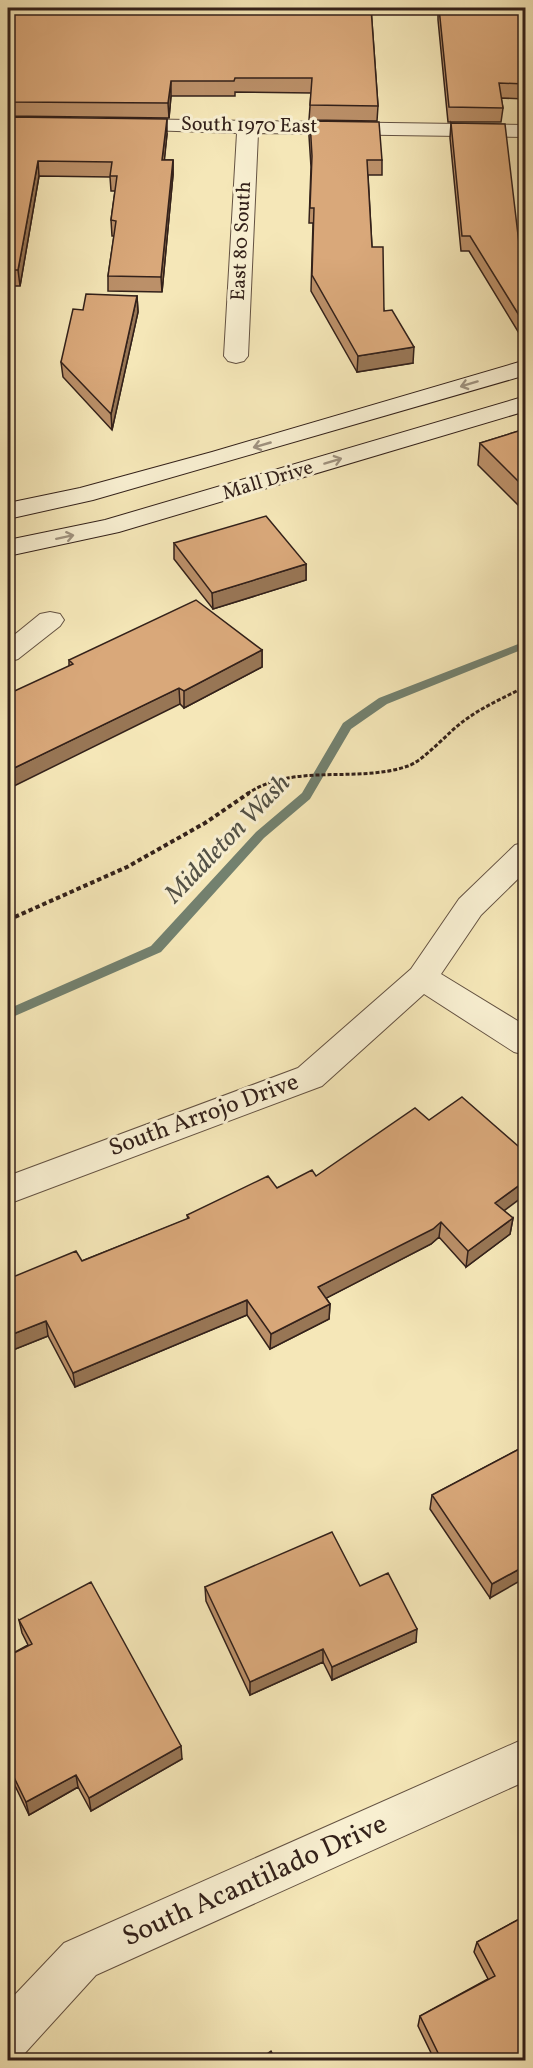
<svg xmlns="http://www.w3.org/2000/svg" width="533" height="2068" font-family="Vollkorn,serif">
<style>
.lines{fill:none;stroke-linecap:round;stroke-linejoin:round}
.stream{fill:#73816f;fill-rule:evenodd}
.minor-casing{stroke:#645242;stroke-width:2}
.secondary-casing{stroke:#33211a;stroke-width:2}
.path-far1{stroke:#33211a;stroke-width:3;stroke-dasharray:4 2;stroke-linecap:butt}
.path{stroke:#33211a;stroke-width:4;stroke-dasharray:4.5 3;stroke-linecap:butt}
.minor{fill:#f8efd1;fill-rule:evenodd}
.secondary{fill:#f8efd1;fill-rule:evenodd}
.wall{fill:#bb9069;stroke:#33211a;stroke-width:1.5}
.shaded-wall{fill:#987655;stroke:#33211a;stroke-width:1.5}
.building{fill:#d9a87a;stroke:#33211a;stroke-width:1.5}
.oneway{stroke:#9f927f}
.labels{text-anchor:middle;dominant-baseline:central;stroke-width:6;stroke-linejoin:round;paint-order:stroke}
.far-street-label{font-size:20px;fill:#33211a;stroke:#f8efd1}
.street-label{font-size:24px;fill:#33211a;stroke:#f8efd1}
.water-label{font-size:26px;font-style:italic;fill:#535145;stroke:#f8efd1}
.near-street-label{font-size:28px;fill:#33211a;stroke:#f8efd1}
</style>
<rect width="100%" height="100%" fill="#f5e7b8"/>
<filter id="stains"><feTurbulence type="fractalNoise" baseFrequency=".00333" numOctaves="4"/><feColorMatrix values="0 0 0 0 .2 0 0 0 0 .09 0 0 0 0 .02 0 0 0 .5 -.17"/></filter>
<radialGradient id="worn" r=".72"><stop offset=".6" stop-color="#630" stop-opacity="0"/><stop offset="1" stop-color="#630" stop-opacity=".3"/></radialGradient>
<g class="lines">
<!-- stream -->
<path class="stream" d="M526,641V648L387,704L351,729L310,799L264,838L161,952L8,1019V1009L151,946L256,832L302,793L343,723L379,698Z"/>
<defs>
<path id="minor" d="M123,119L526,125V137L258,133L248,356L244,361L236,363L228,361L224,356L237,133L116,129L113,125L116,121Z
M50,612L60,614L64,620L60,626L18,659L8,662V640L40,614Z
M526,842V871L481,915L441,974L526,1026V1055L514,1052L424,994L322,1086L8,1204V1176L298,1068L411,969L459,899L515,845Z
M526,1738V1781L96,1975L25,2053L8,2059V2002L64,1943Z"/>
<path id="secondary" d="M526,360V375L93,500L8,519V503L80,488L212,452Z
M526,396V411L119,532L8,556V540L105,520Z"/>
</defs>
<!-- minor casing -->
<use href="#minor" class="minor-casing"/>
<!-- secondary casing -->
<use href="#secondary" class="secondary-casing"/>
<!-- path-far1 -->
<path class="path-far1" d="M247,794C294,762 356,784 408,766C425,760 449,731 465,720C484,706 506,697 526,686"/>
<!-- path -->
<path class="path" d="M8,920L127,867L205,823L249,793"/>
<!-- minor -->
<use href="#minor" class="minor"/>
<!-- secondary -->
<use href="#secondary" class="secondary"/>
</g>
<!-- wall -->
<path class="wall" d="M8,8H371L378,106L377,121L309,120L311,93L235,92V96H171L169,118L8,116Z
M438,8H525V99L501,98L503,108L501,122H448L438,20Z
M8,117L167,134L164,160H173V175L162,292L108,291V276L114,236H112L111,220L115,191H111L110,177L39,176L20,286H9L8,292Z
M310,121L382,160V175H368L372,247L384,311L413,363L357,372L311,291L313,223H309L311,167L309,136Z
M451,123L520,252H525V343L469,251H461L450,138Z
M137,296L138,312L112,430L63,377L61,362L83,310Z
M525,429V509H522L478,465L480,443Z
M174,543L306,564V580L213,609L174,559Z
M262,650V667L184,708L180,704L69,666V660Z
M316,1176L504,1211L513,1218L510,1234L466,1267L439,1237L431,1244L326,1298L330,1304L329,1319L270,1349L247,1315L75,1387L48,1336L8,1352L82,1261L188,1219L187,1215Z
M525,1446L490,1598L430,1509L432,1495Z
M360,1586L416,1642L332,1680L323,1662L250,1695L206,1601L205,1587Z
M19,1620L182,1759L91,1811L78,1787L29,1815L8,1771V1656L28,1645L22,1633Z
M525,1916V2061H435L418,2026L420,2016L488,1979L474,1952L477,1942Z"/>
<!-- shaded-wall -->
<path class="shaded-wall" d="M171,81V96L169,118L168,103Z
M167,119V134L163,175L162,160Z
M173,160V175L162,292L161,277Z
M38,161L39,176L20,286L18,270Z
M137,296L138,312L112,430L111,414Z
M414,347L413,363L357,372L358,356Z
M524,487H525V509H522Z
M306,564V580L213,609L212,593Z
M262,650V667L184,708V691Z
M179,688L180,704L8,789V771Z
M525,1181V1195L493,1219L495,1203Z
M513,1218L510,1234L466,1267L468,1251Z
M441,1222L439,1237L431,1244L317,1303L318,1287Z
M247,1300V1315L75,1387L73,1373Z
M330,1304L329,1319L270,1349L271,1334Z
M46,1321L48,1336L8,1352V1336Z
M525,1566V1578L490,1598L492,1584Z
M417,1629L416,1642L332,1680V1667Z
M323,1649V1662L250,1695V1682Z
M181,1746L182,1759L91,1811L89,1798Z
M76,1775L78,1787L29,1815L26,1802Z"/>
<!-- building -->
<path class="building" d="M8,8H371L378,106L310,105L312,78H235L234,81H171L168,103L8,102Z
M439,8H525V84L499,83L503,108L449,107Z
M8,117L167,119L162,160H173L161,277L108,276L116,221L111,220L117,176H110L112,162L38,161L18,270H8Z
M310,121L379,122L382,160H367L372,247H383L384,311L392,310L414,347L358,356L312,275L314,208H310L312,156Z
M451,123L505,124L520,252H525V325L470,236H462Z
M86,294L137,296L111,414L61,362L73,309L83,310Z
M525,429V487H524L480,443Z
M266,516L306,564L212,593L174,543Z
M196,600L262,650L184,691L179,688L8,771V694L73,664L69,660Z
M462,1097L525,1152V1181L495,1203L513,1218L468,1251L441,1222L433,1229L318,1287L330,1304L271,1334L247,1300L73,1373L46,1321L8,1336V1279L76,1251L82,1261L189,1218L187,1215L268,1176L277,1188L312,1170L316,1176L415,1108L429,1120Z
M525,1446V1566L492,1584L432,1495Z
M332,1532L360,1586L388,1573L417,1629L332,1667L323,1649L250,1682L205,1587Z
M91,1582L181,1746L89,1798L76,1775L26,1802L8,1765V1656L32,1644L19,1620Z
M525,1916V2061H442L420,2016L495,1976L477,1942Z
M271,2051L276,2061H257Z"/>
<!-- one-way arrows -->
<defs><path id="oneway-shaft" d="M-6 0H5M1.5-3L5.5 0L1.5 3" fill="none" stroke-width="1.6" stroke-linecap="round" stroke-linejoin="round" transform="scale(1.5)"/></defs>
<g class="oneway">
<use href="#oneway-shaft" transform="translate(469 384) rotate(163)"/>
<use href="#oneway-shaft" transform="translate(262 445) rotate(164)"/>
<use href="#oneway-shaft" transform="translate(333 461) rotate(-17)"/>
<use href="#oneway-shaft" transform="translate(65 537) rotate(-12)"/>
</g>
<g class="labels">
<!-- far-street labels -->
<g class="far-street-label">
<text transform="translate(249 126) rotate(1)">South 1970 East</text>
<text transform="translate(242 241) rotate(-87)">East 80 South</text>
<text transform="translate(268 481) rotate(-17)">Mall Drive</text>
</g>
<!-- street labels -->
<g class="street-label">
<text transform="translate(204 1116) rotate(-20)">South Arrojo Drive</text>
</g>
<!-- water labels -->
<g class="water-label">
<text transform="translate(228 839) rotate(-46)">Middleton Wash</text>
</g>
<!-- near-street labels -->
<g class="near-street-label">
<text transform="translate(255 1881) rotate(-24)">South Acantilado Drive</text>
</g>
</g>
<!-- margin -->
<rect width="533" height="2068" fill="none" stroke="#f5e7b8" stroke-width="30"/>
<rect x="9" y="9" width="515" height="2050" fill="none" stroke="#33211a" stroke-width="3"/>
<rect x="15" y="15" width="503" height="2038" fill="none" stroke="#33211a" stroke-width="1.5"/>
<rect width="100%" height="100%" filter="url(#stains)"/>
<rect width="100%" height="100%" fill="url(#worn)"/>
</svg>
